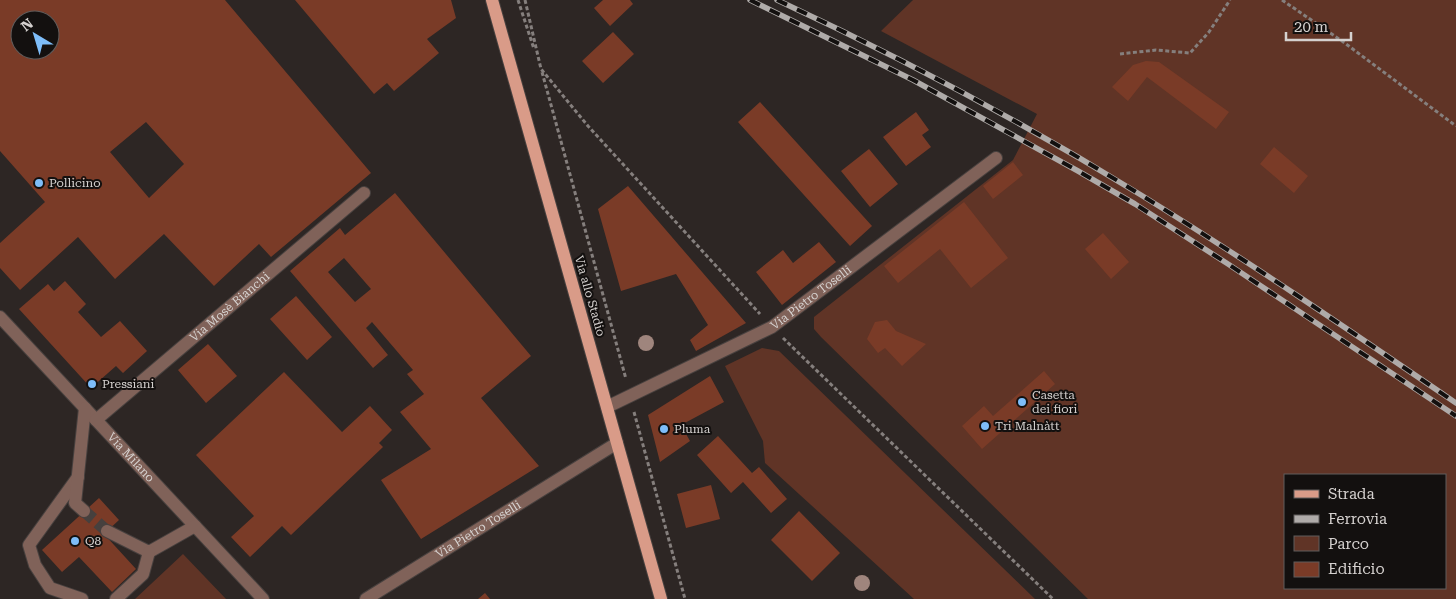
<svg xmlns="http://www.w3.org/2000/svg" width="1456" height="599" font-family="'Roboto Serif',serif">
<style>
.green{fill:#603426;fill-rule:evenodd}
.building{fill:#7a3b27;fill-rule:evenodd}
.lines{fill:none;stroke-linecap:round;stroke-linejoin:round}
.minor-tunnel{stroke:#46403e;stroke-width:12;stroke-dasharray:12 6;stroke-linecap:butt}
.minor-casing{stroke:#48413f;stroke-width:14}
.major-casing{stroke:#48413f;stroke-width:14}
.path{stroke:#857f7d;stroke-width:3;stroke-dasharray:4 2.5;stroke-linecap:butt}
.minor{stroke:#806259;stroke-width:12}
.major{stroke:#d99b88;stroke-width:12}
.rail-casing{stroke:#afaba9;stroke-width:5.5}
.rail{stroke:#13100f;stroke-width:4;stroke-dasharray:11;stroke-linecap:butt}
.tree{fill:#9f857d}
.poi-dot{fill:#7ebdf9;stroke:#13100f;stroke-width:2}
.labels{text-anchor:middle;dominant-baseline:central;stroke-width:4;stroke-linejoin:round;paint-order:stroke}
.poi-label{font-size:12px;fill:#d5d1cf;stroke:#13100f;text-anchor:start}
.street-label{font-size:12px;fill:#d5d1cf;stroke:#13100f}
</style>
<rect width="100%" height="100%" fill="#2d2624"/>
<!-- green -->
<path class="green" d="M913,0H1456V599H1088L821,337L814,329V317L1013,160L1037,114L881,31ZM1285,475H1445V588H1285Z
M762,348L779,351L1035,599H914L765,463L763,441L725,366Z
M183,554L226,599H135Z"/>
<!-- building -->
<path class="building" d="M0,0H225L371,173L271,257L259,244L214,286L164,234L115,279L78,237L20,290L0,268V243L45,202L0,151ZM20,20H50V50H20ZM146,122L184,164L149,198L110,152Z
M295,0H451L456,18L427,39L439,53L394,91L387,83L374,94Z
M603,0H630L633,4L610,26L594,8Z
M613,32L634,54L603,83L582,61Z
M1146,61L1159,62L1229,112L1216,129L1147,77L1128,101L1112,87L1133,65Z
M760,102L872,226L850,246L738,122Z
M916,112L929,130L922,135L931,147L906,166L883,137Z
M1274,147L1308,176L1294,193L1260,164Z
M869,149L898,184L870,207L841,171Z
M1013,162L1023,175L993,199L983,186Z
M628,186L746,323L696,351L690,340L708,325L676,274L621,291L598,209Z
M395,193L531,356L481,398L539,466L421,539L381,480L431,449L400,412L424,394L407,374L413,370L372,322L366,328L388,355L373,368L290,271L340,228L345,235ZM344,258L371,289L355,302L328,272Z
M964,202L1008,258L971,288L940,249L898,283L884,266Z
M1103,233L1129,262L1111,279L1085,249Z
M819,242L836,262L782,305L756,272L783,250L793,263Z
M65,281L86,304L78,312L101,337L120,321L147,351L123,373L116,366L91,388L19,309L48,284L54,291Z
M296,296L332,337L307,360L270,319Z
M887,320L896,331L926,344L902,366L885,348L878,353L867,339L875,322Z
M208,344L237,376L206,403L178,370Z
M1044,371L1055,384L982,449L962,426L984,406L993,416Z
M284,372L342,432L370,406L392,430L379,443L383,447L291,535L282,526L250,557L231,537L254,516L196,455Z
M710,376L724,402L681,425L690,441L660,462L648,415Z
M718,436L752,473L759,467L787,499L771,513L743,482L731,493L697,455Z
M711,485L720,519L686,528L677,494Z
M99,498L119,520L104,534L136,569L112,592L79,557L62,572L42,550Z
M799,511L840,553L812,581L771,540Z
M485,593L490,599H478Z"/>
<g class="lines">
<!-- minor-tunnel -->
<path class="minor-tunnel" d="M84,511L107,531"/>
<defs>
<g id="minor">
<path id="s1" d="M0,317L263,599"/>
<path id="s2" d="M607,407L772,327L996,158"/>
<path id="s3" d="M96,420L364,193"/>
<path d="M78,477L29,545L35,565L50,588L82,599"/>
<path d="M84,511L75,503L85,408"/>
<path d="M107,531L149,552L195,526"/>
<path d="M116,599L143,574L149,552"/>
<path id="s4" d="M366,599L617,443"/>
</g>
<path id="major" d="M492,0L661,599"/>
</defs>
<!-- minor casing -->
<use href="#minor" class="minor-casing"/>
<!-- major casing -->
<use href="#major" class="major-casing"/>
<!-- path -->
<path class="path" d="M518,0L534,49
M525,0L541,69L588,126L760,314
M1282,0L1342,41L1456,126
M1120,54L1156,50L1190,53L1209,32L1230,0
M542,72L626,379
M783,338L1053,599
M634,412L685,599"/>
<!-- minor -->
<use href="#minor" class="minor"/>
<!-- major -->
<use href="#major" class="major"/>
<defs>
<path id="rail" d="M750,0L913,80L1078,171L1135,204L1228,264L1456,416
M777,0C902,58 1024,123 1141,195C1248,261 1352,332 1456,403"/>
</defs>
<!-- rail casing -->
<use href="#rail" class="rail-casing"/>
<!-- rail -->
<use href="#rail" class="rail"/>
</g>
<!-- trees -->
<g class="tree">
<circle cx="646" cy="343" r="8"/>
<circle cx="862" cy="583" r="8"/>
</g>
<!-- markers -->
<g class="poi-dot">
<circle cx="39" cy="183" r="5"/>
<circle cx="92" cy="384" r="5"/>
<circle cx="1022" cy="402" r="5"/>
<circle cx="985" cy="426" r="5"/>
<circle cx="664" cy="429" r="5"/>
<circle cx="75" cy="541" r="5"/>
</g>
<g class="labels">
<!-- poi labels -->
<g class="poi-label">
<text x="49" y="183">Pollicino</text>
<text x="102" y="384">Pressiani</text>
<text x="1032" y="395">Casetta<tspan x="1032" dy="14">dei fiori</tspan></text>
<text x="995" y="426">Tri Malnàtt</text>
<text x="674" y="429">Pluma</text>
<text x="85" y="541">Q8</text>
</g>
<!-- street labels -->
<g class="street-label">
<text transform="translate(590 296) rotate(74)">Via allo Stadio</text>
<text stroke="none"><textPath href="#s2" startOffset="232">Via Pietro Toselli</textPath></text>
<text stroke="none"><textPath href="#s3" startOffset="175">Via Mosè Bianchi</textPath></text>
<text stroke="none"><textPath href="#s1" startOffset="192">Via Milano</textPath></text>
<text stroke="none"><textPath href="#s4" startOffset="132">Via Pietro Toselli</textPath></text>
</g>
</g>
<!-- legend -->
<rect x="1284" y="474" width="162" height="115" fill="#13100f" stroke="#615d5c"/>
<rect x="1294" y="490" width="25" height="8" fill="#d99b88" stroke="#615d5c"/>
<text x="1328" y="499" font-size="15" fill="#d5d1cf">Strada</text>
<rect x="1294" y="515" width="25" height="8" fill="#afaba9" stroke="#615d5c"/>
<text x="1328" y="524" font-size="15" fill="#d5d1cf">Ferrovia</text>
<rect x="1294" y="536" width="25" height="15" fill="#603426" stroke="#615d5c"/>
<text x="1328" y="549" font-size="15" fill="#d5d1cf">Parco</text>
<rect x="1294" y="562" width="25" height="15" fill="#7a3b27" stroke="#615d5c"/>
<text x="1328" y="574" font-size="15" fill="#d5d1cf">Edificio</text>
<!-- north arrow -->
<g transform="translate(35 35) rotate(322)"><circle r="24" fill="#13100f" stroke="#615d5c"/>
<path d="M0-4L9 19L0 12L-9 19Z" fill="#7ebdf9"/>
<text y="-8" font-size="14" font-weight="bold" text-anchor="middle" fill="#d5d1cf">N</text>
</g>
<!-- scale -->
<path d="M1286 32v8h65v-8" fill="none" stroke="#d5d1cf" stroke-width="2.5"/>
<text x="1294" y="32" font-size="15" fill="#d5d1cf" stroke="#13100f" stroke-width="4" paint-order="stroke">20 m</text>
</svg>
